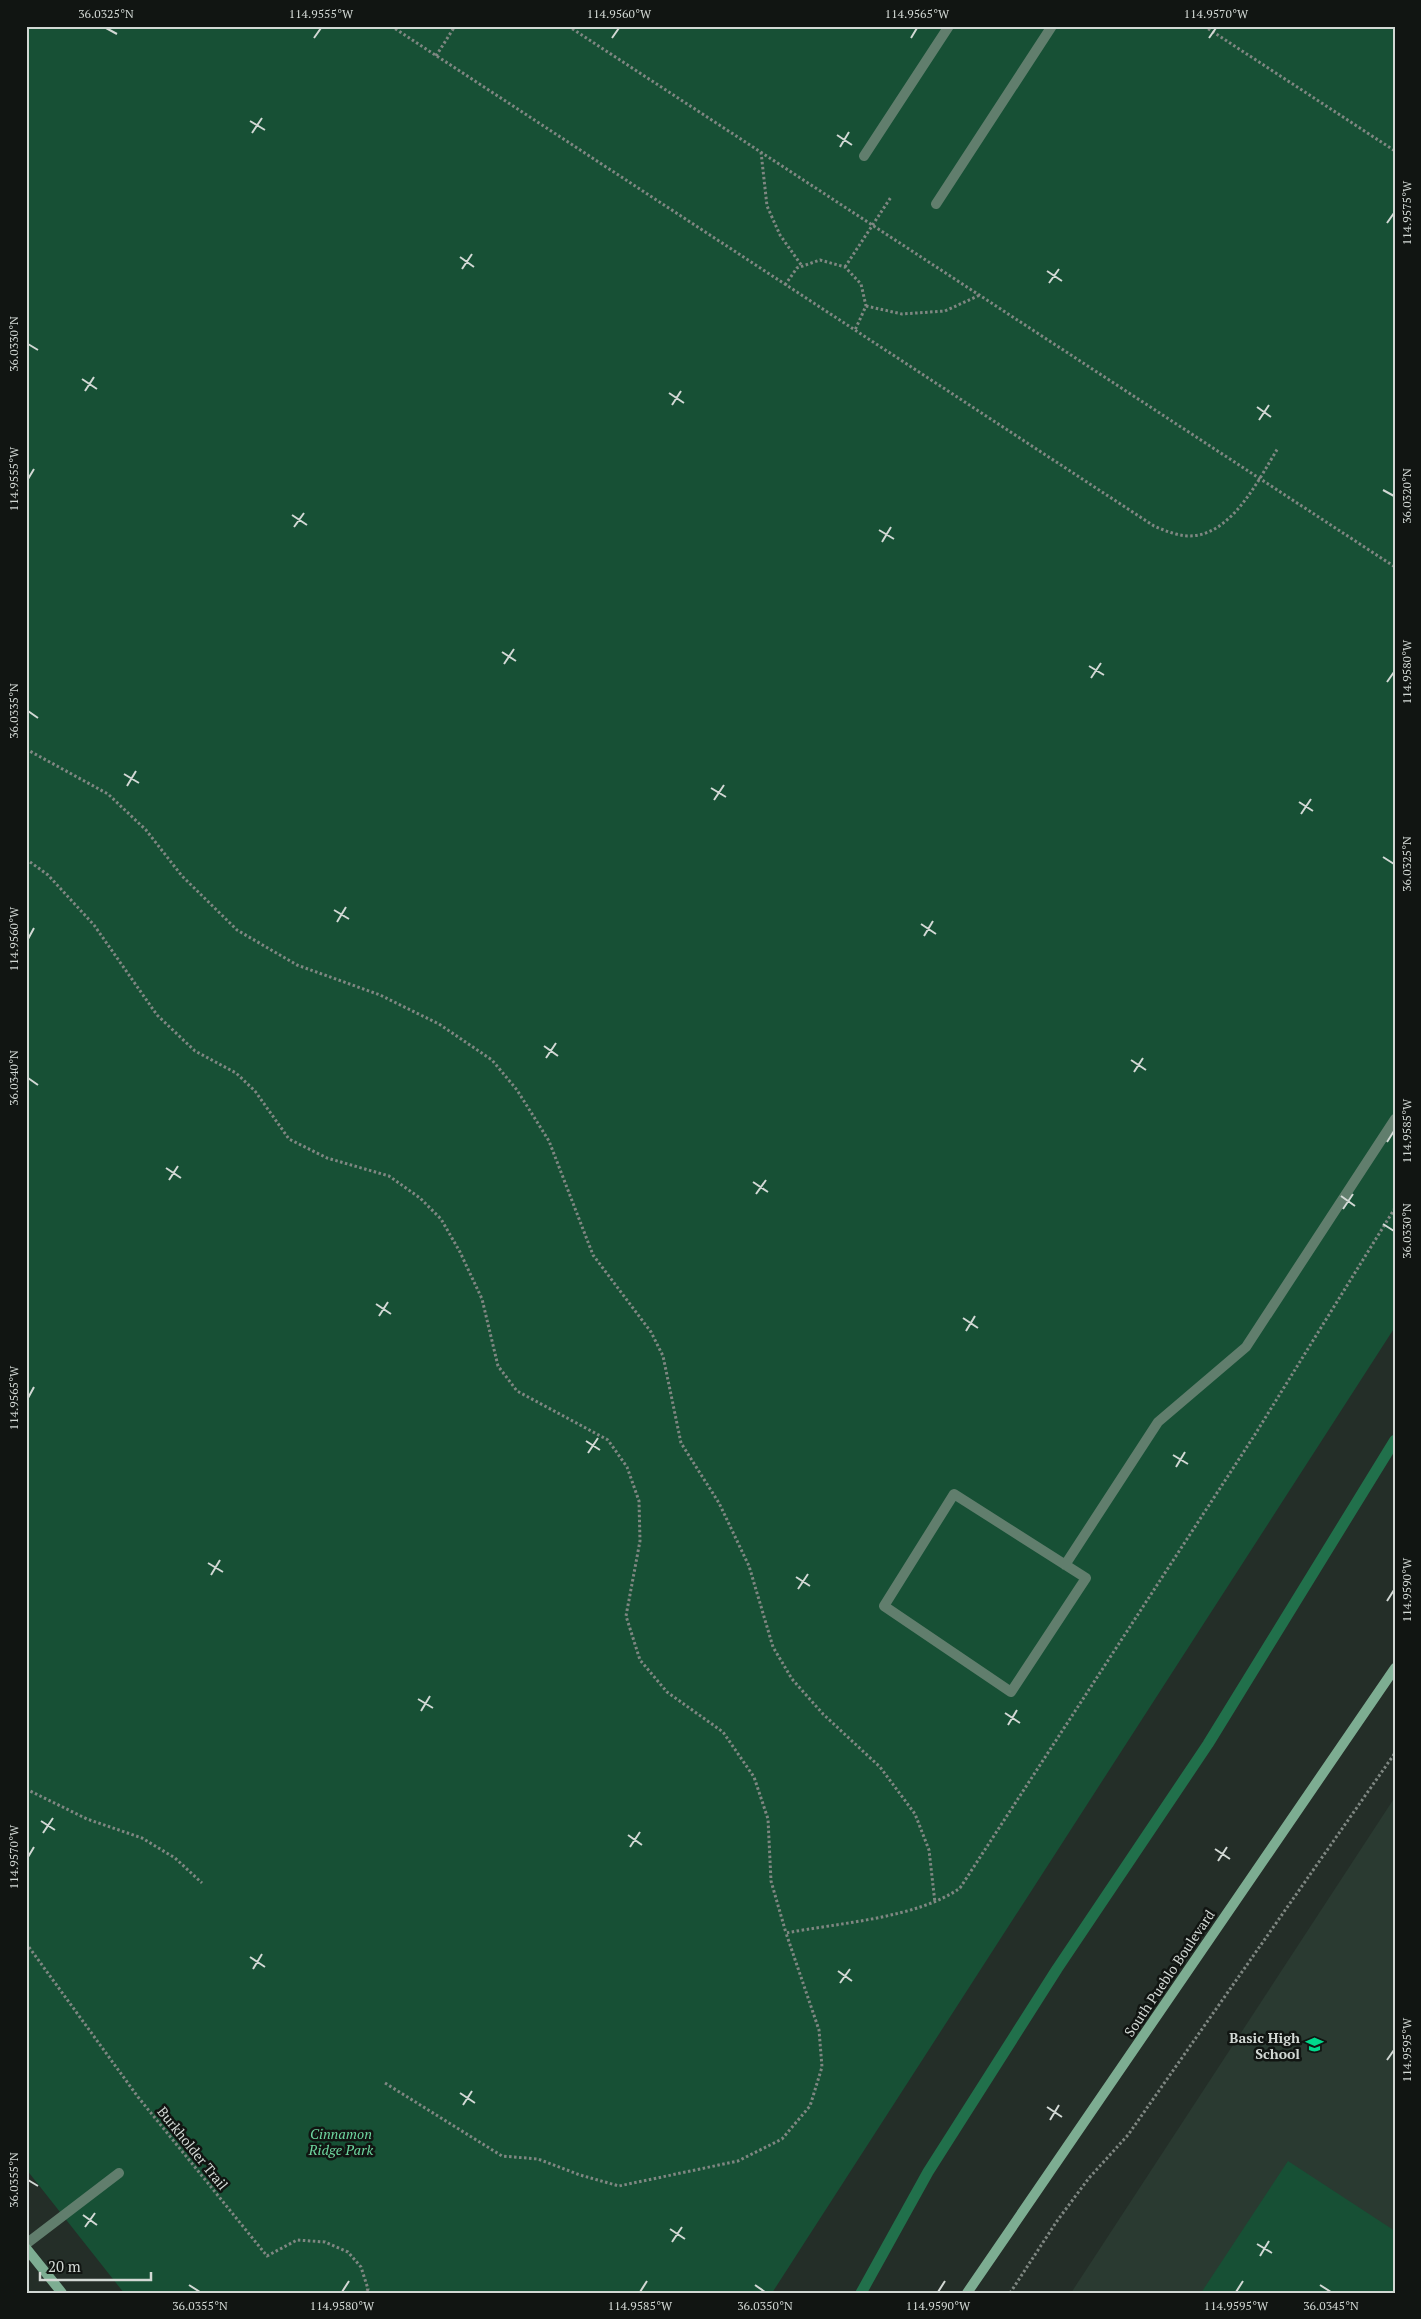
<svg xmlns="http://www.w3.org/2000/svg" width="1421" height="2319" font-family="'PT Serif',serif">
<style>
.built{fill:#2a3a31}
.green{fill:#175035}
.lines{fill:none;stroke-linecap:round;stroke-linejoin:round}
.stream{stroke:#21704b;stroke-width:11}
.path{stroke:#7f8782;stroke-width:3;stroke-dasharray:2.5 2.5;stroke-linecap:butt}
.lane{stroke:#617e6d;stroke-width:10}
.secondary{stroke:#7dad92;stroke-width:10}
.ticks{fill:none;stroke:#d2d8d4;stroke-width:2}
.labels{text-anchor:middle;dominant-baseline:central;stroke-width:5;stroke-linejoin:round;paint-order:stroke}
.street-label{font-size:14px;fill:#d2d8d4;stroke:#111512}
.poi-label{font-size:14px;font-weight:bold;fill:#d2d8d4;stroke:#111512;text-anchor:end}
.park-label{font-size:14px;font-style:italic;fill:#6ed7a0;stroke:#111512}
.neatline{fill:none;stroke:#d2d8d4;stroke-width:2}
.ticks-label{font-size:12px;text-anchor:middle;fill:#d2d8d4}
</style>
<rect width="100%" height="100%" fill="#242e28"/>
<!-- built -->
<path class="built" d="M1395,1797V2293H1071Z"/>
<!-- green -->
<path class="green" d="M26,26H1395V1327L772,2293H124L26,2169Z
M1288,2161L1395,2231V2293H1201Z"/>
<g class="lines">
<!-- stream -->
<path class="stream" d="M861,2293L928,2172L1057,1969L1208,1744L1395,1440"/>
<!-- path -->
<path class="path" d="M391,26L1154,526C1161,529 1168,532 1176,534C1226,548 1257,482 1278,448
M568,26L1395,567
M1204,26L1395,151
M436,56L455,26
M761,152L767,206L780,235L802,266
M845,267L891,197
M785,285L797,268L820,260L845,267L861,284L866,306L855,330
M866,306L902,314L945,311L980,295
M26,749L108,794L146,830L182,876L237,930L297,965L380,995L439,1024L492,1060L517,1090L549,1141L593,1255L651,1332L663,1356L681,1443L719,1503L749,1566L773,1647L792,1679L823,1714L880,1767L915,1814L929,1850L935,1903
M26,859L48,875L94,925L157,1015L195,1051L236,1073L255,1091L289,1139L327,1158L389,1176L420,1198L441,1219L460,1252L482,1299L498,1366L517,1391L608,1440L627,1467L639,1501L640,1541L626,1616L640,1660L667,1692L723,1732L754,1777L768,1819L771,1881L786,1933
M26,1789L87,1819L142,1838L175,1858L202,1883
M26,1943L138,2097L267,2256L297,2240L325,2242L348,2252L361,2267L368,2289L366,2293
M385,2083L502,2156L538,2159L580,2175L619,2186L738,2161L782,2139L810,2106L822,2067L819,2030L786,1933C838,1923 918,1918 960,1888L1254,1436L1395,1208
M1010,2293L1057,2221L1089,2178L1128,2135L1395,1753"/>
<!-- lane -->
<path class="lane" d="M864,156L949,26
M936,204L1052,26
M954,1494L1086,1578L1011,1692L884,1606Z
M1065,1565L1158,1422L1246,1347L1395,1119
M26,2244L119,2173"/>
<!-- secondary -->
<path class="secondary" d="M26,2248L62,2293
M967,2293L1395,1668"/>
</g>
<!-- ticks -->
<path class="ticks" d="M106,28L117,34M314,38L321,28M612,38L619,28M911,38L917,28M1209,38L1216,28M250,121L265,130M252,133L262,118M837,135L852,145M840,147L849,132M1387,223L1394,213M460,257L474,267M462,269L472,254M1047,271L1062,281M1049,283L1059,269M28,344L38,350M82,379L97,389M85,391L94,377M669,393L684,403M672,405L681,391M1257,407L1271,417M1259,420L1269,405M28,479L34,469M1383,490L1394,496M292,515L307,525M294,527L304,513M879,530L894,539M882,542L891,527M502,652L516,661M504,664L514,649M1089,666L1104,675M1091,678L1101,663M1387,682L1394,672M28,711L38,718M124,774L139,783M127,786L136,771M711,788L726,797M714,800L724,785M1299,802L1313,811M1301,814L1311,799M1383,857L1394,864M334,910L349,919M337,922L346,907M921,924L936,934M924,936L933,921M28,939L34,928M544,1046L558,1056M546,1058L556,1043M1131,1060L1146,1070M1134,1072L1143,1058M28,1078L38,1085M1387,1142L1394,1131M166,1168L181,1178M169,1180L178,1166M753,1182L768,1192M756,1194L766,1180M1341,1196L1355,1206M1343,1209L1353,1194M1383,1224L1394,1231M376,1304L391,1314M379,1316L388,1302M963,1318L978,1328M966,1331L975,1316M28,1398L34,1387M586,1441L600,1450M588,1453L598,1438M1173,1455L1188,1464M1176,1467L1185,1452M208,1563L223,1572M211,1575L220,1560M796,1577L810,1586M798,1589L808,1574M1387,1601L1394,1590M418,1699L433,1708M421,1711L430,1696M1005,1713L1020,1723M1008,1725L1017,1710M41,1821L55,1830M43,1833L53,1818M628,1835L642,1845M630,1847L640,1832M1215,1849L1230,1859M28,1857L34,1847M1218,1861L1227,1847M250,1957L265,1967M253,1969L262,1954M838,1971L852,1981M840,1983L850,1969M1387,2060L1394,2050M460,2093L475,2103M463,2105L472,2091M1047,2107L1062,2117M1050,2120L1059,2105M28,2180L38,2186M83,2215L97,2225M85,2227L95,2213M670,2229L685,2239M672,2242L682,2227M1257,2244L1272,2253M1260,2256L1269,2241M189,2285L200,2292M755,2285L765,2292M1320,2285L1331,2292M342,2292L349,2281M640,2292L647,2281M938,2292L945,2281M1236,2292L1243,2281"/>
<!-- icons -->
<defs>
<symbol id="school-bare" viewBox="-9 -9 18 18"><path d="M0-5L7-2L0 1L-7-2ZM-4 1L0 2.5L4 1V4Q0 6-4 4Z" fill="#00d98c" stroke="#111512" stroke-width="2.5" paint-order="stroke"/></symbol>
</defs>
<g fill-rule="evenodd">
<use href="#school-bare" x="1302" y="2032" width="25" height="25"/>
</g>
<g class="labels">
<!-- street labels -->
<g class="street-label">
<text transform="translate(1169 1973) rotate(-56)">South Pueblo Boulevard</text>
<text transform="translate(193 2148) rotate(51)">Burkholder Trail</text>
</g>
<!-- poi labels -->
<g class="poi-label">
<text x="1300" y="2037">Basic High<tspan x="1300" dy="16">School</tspan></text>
</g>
<!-- park labels -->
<g class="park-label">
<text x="341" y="2133">Cinnamon<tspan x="341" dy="16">Ridge Park</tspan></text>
</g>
</g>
<!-- border -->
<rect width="1421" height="2319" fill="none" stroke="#111512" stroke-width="55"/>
<!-- scale -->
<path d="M40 2272v8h111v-8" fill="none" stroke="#d2d8d4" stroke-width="2.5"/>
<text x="48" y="2272" font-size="15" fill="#d2d8d4" stroke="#111512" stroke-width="4" paint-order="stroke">20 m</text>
<rect x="28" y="28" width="1366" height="2264" class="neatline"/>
<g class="ticks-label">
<text x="106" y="18">36.0325°N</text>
<text x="321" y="18">114.9555°W</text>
<text x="619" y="18">114.9560°W</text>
<text x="917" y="18">114.9565°W</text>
<text x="1216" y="18">114.9570°W</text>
<text transform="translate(1407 213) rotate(-90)" y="4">114.9575°W</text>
<text transform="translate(14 344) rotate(-90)" y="4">36.0330°N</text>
<text transform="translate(14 479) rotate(-90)" y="4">114.9555°W</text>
<text transform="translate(1407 496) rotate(-90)" y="4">36.0320°N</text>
<text transform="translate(1407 672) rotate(-90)" y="4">114.9580°W</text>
<text transform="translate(14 711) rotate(-90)" y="4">36.0335°N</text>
<text transform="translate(1407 864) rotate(-90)" y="4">36.0325°N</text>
<text transform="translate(14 939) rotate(-90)" y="4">114.9560°W</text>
<text transform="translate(14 1078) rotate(-90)" y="4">36.0340°N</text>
<text transform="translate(1407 1131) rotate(-90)" y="4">114.9585°W</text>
<text transform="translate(1407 1231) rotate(-90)" y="4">36.0330°N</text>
<text transform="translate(14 1398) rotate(-90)" y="4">114.9565°W</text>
<text transform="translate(1407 1590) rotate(-90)" y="4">114.9590°W</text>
<text transform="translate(14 1857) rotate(-90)" y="4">114.9570°W</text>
<text transform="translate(1407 2050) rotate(-90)" y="4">114.9595°W</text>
<text transform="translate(14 2180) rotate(-90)" y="4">36.0355°N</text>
<text x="200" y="2310">36.0355°N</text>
<text x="342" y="2310">114.9580°W</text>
<text x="640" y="2310">114.9585°W</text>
<text x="765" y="2310">36.0350°N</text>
<text x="938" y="2310">114.9590°W</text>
<text x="1236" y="2310">114.9595°W</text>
<text x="1331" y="2310">36.0345°N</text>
</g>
</svg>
